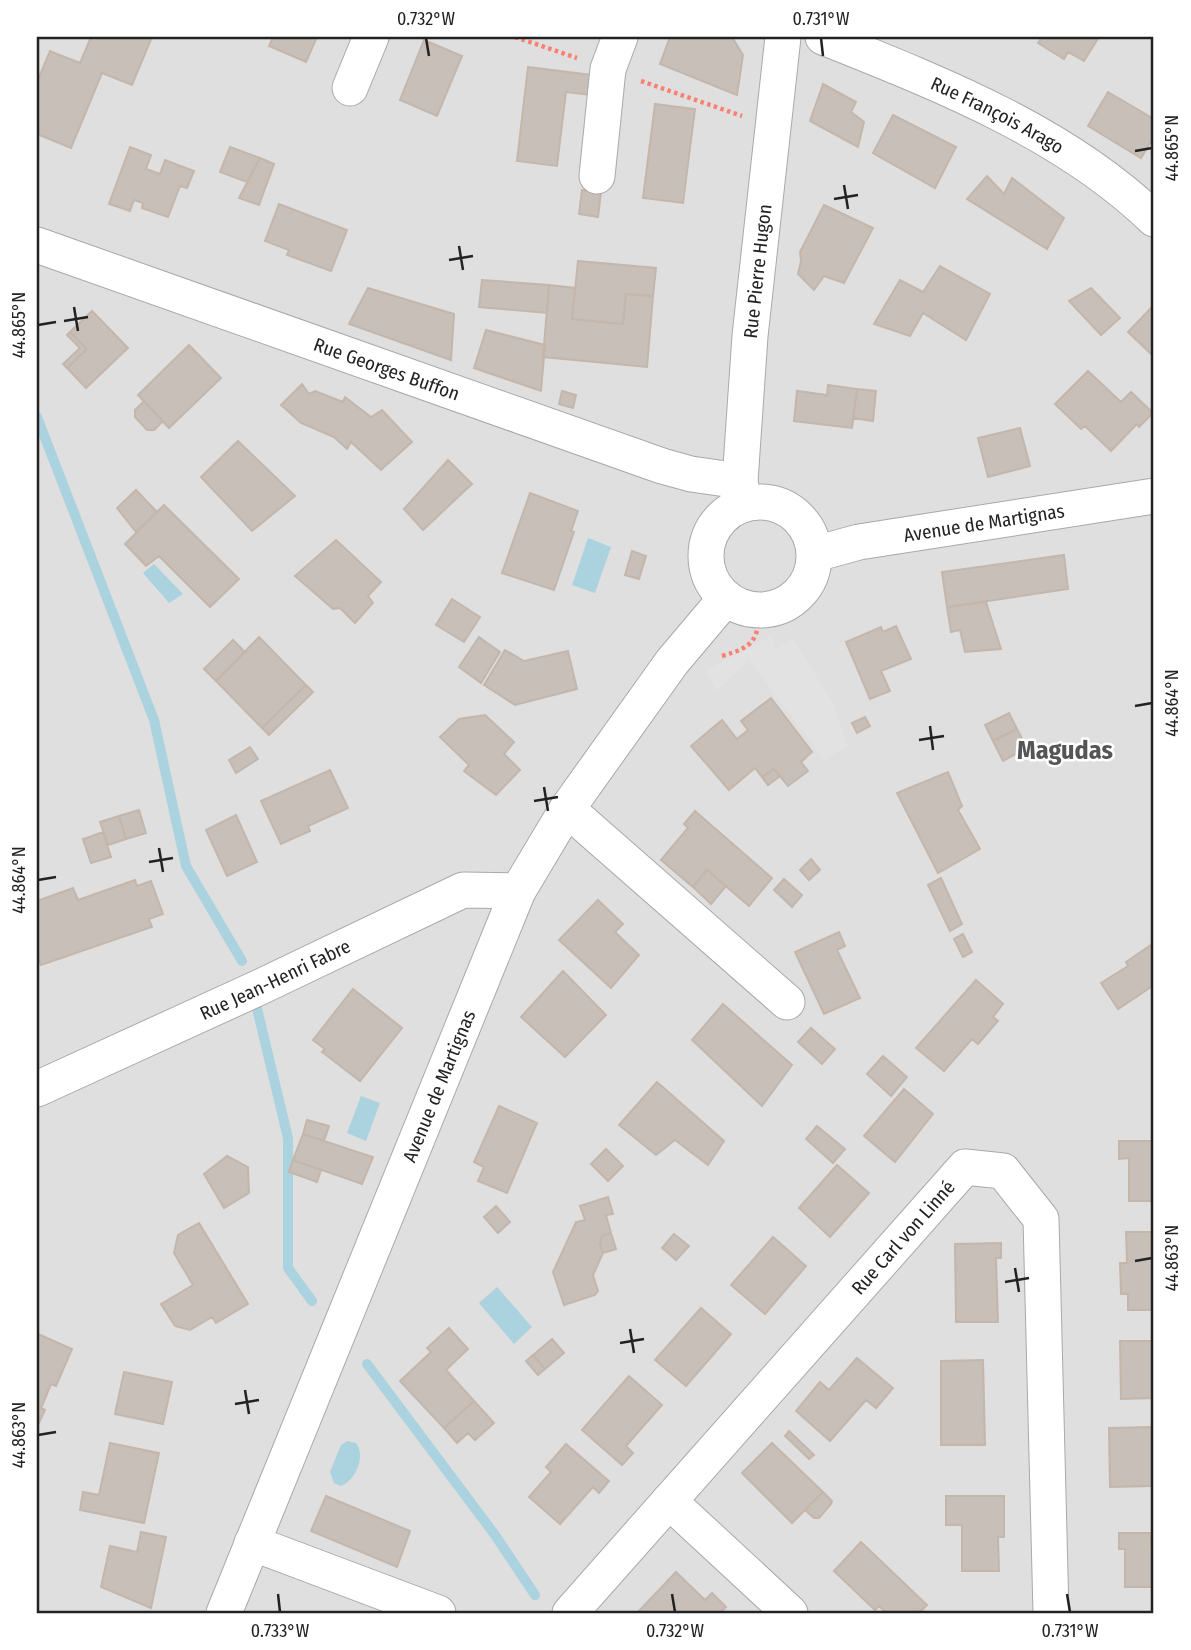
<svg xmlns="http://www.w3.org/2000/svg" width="1191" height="1650" font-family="'Fira Sans Condensed',sans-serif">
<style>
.residential{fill:#e0dfdf}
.parking{fill:#e2e2e2}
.water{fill:#aad3df}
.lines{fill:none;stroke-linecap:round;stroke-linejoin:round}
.stream{stroke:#aad3df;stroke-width:10}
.building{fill:#c7bfb8;stroke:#c4b6ab;stroke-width:2}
.minor-casing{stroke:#a9a9a9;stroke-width:37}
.path{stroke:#fa8072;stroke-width:4.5;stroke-dasharray:3.5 3.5;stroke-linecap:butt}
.minor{stroke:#fff;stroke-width:35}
.ticks{fill:none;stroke:#222;stroke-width:2.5}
.labels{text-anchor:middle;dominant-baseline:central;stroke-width:5;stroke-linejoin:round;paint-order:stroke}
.street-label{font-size:19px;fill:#222;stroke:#fff}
.district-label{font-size:26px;font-weight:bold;fill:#555;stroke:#fff}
.neatline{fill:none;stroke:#222;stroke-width:2.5}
.ticks-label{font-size:18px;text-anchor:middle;fill:#222}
</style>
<rect width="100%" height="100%" fill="#f2efe9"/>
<!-- residential -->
<path class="residential" d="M37,37H1154V1613H37Z"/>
<!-- parking -->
<path class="parking" d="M772,636L776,649L793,639L833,703L848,746L824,760L749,660L716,691L706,670Z"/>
<!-- water -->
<path class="water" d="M588,538L611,547L595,593L572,585Z
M154,564L183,594L169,603L143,573Z
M361,1096L380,1103L366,1141L347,1133Z
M497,1287L532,1327L514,1344L479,1303Z
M347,1441L356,1443C366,1456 356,1480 341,1486L334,1483L330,1472L341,1445Z"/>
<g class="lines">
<!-- stream -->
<path class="stream" d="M37,417L154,720L186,866L242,961
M255,1000L288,1138V1268L312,1301
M367,1364L495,1535L535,1595"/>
</g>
<!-- building -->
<path class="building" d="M91,37H152L132,85L102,73L71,148L37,134V82L50,51L80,63Z
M273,37H317L306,62L269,46Z
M670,37H732L743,55L737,95L660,64Z
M1042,37H1099L1084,61L1068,52L1064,59L1038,43Z
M424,40L462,56L437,116L400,100Z
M528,67L593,75L591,95L566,92L557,166L517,161Z
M823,84L856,102L851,112L864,122L858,147L810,121Z
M1108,92L1154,119V136L1141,158L1088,126Z
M655,104L695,109L683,203L643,198Z
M893,115L956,147L935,188L873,153Z
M130,147L151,155L146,169L160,174L165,160L194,171L187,188L180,186L168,217L142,208L143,203L134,200L130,211L109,204Z
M230,147L260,158L247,182L220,172Z
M260,158L274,164L259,205L239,198Z
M987,176L1004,194L1012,178L1064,218L1047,249L967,199Z
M582,190L601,192L598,217L579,214Z
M279,204L347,230L331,271L287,255L289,250L265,241Z
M824,205L873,228L844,283L824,276L814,290L798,274L801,261L800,252Z
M578,261L656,268L653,296L626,294L623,324L572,319Z
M940,266L990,294L966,340L923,313L910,336L874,324L900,280L923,292Z
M482,280L549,285L547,313L479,307Z
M549,285L575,288L572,319L623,324L626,294L653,296L647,367L543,357Z
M368,288L454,314L451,360L349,324Z
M1091,288L1120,318L1101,335L1069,301Z
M1154,305V357L1128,332Z
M92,311L128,348L86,388L67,368L87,349L70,332Z
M486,330L545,345L541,391L474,368Z
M70,332L87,349L67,368L63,364L80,348L67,335Z
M189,345L221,378L169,428L138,395Z
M1088,371L1121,402L1131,392L1153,413L1139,427L1137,424L1111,451L1085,426L1081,429L1055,404Z
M302,384L309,394L315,391L343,402L345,397L371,417L382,410L412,442L381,470L351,442L347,449L334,437L301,423L281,405Z
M828,385L857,389L852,428L794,421L797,391L827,395Z
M857,389L876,391L873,421L853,418Z
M562,391L576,395L573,408L559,404Z
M144,401L163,421L154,430H147L135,417V410Z
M1020,428L1030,466L988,477L978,438Z
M238,441L295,496L252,531L201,477Z
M448,460L472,484L423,530L404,509Z
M136,490L157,512L136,532L117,508Z
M530,493L578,511L571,531L574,532L554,590L502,573Z
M164,505L239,579L210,607L159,556L146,566L125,544Z
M336,540L381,582L368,596L373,603L355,623L340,608L333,609L295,576Z
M632,551L646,556L639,579L625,575Z
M1064,555L1068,589L947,607L942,572Z
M452,599L480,617L464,642L436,625Z
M986,602L1001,649L965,652L960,630L951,632L947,607Z
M896,626L911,659L881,671L890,691L870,699L846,642L881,627L883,632Z
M259,637L306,685L262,728L216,681Z
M479,637L500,652L481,683L459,667Z
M233,640L245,652L216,681L204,669Z
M505,650L524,661L568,651L577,689L515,705L484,685Z
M306,685L313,692L269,735L262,728Z
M771,698L812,752L801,762L808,771L788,786L774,769L762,777L755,768L729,790L691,746L722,720L737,739L748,730L741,721Z
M1009,713L1017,729L993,741L985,725Z
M485,715L514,742L504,754L520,770L496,795L464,771L469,765L440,737L459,719Z
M865,717L870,726L857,733L852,723Z
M1017,729L1027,748L1003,761L993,741Z
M250,747L258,759L236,773L229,760Z
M774,769L780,776L768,785L762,777Z
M330,770L348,808L308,826L310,831L281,844L261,801Z
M948,772L962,806L958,810L980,849L938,873L897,793Z
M139,810L146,833L126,839L119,816Z
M695,811L772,878L749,906L707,870L693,887L661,860L688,828L684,824Z
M236,815L257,862L227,876L206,830Z
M119,816L126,839L108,845L100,822Z
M103,832L111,857L91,863L83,839Z
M811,859L820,870L809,880L800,870Z
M707,870L726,886L711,904L693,887Z
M941,878L962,924L950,931L928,885Z
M784,879L802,895L792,907L774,890Z
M135,880L137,886L151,881L163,914L149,919L152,927L41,965L37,954V901L73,888L78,900Z
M598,900L623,924L615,932L639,955L611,988L559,940Z
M839,932L845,946L837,950L860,998L824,1014L795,952Z
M963,934L972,952L963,957L954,939Z
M1154,943V985L1118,1009L1101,983L1128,966L1126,962Z
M563,971L606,1015L565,1057L521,1017Z
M976,980L1003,1004L993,1017L998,1021L978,1044L972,1039L944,1071L916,1048Z
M353,989L402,1028L360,1081L322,1052L325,1049L313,1040Z
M723,1004L792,1065L762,1106L692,1040Z
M811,1028L835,1049L822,1064L798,1042Z
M883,1056L907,1077L891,1096L867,1074Z
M657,1082L724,1141L708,1165L675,1140L656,1155L619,1125Z
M904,1089L933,1114L895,1162L864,1136Z
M499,1106L537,1123L507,1193L478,1181L484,1167L474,1162Z
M307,1120L329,1126L324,1141L303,1134Z
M817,1126L845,1149L833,1163L806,1139Z
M303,1134L373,1157L362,1184L293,1160Z
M1119,1141H1154V1201H1129V1158L1119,1159Z
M606,1149L623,1166L608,1181L591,1164Z
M227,1156L248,1167L249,1193L224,1208L204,1174Z
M293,1160L321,1170L317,1182L289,1172Z
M837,1165L869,1193L830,1237L799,1208Z
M608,1197L613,1214L606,1215L611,1233L602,1236L600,1244L603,1253L593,1275L598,1291L595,1295L564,1305L553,1272L576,1222L585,1220L580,1206Z
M496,1206L510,1222L498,1233L484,1217Z
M199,1223L248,1304L216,1323L212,1317L190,1330L175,1326L161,1304L193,1285L174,1253L178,1235Z
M1126,1232H1154V1310H1128V1294H1121L1120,1263H1127Z
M611,1233L616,1249L603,1253L600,1244L602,1236Z
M674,1234L689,1246L676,1260L662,1248Z
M773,1237L806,1266L765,1314L731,1285Z
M1001,1243V1258H996L998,1322H956L955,1244Z
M701,1308L731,1334L686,1386L655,1360Z
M449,1328L468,1349L446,1370L474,1401L444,1428L400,1381L431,1352L427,1348Z
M38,1334L72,1349L56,1386L51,1384L41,1408L45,1410L37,1427Z
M552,1339L564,1353L545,1369L533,1355Z
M1120,1341H1154V1398L1121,1399Z
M533,1355L545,1369L538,1375L526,1361Z
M857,1358L893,1388L876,1408L866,1400L830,1441L796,1411L820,1382L829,1390Z
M983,1360L985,1445H941V1361Z
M124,1372L172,1382L163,1424L115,1414Z
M629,1376L662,1405L626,1446L633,1453L622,1465L582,1430Z
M474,1401L494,1423L475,1440L468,1433L457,1443L444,1428Z
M1152,1427L1153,1486L1110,1487L1109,1428Z
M789,1431L814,1455L809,1459L785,1436Z
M110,1443L159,1453L144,1523L80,1510L83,1492L99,1495Z
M772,1443L823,1492L792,1523L742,1473Z
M566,1444L609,1481L599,1493L593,1487L560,1524L529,1497L551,1472L546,1467Z
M823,1492L832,1501L831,1504L819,1518H814L805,1510Z
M326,1496L410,1531L397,1567L311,1531Z
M946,1496H1004V1537H998L999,1571H962V1525H946Z
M141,1532L166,1537L151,1608L101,1587L110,1546L137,1552Z
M1119,1533H1151V1547H1154V1587H1125V1549H1119Z
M861,1542L927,1605L919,1613H886L879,1606L875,1610L834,1571Z
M676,1572L705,1600L712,1593L726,1607L720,1613H637Z"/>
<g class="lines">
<defs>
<g id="minor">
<path id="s1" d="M823,37C938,83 1064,132 1154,219"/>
<path d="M350,88L371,37"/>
<path d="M597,176L608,69L620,37"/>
<path id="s2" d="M37,245L662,466L691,474L740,481"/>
<circle cx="760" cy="556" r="54"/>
<path id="s3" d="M744,504L740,481L750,336L783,37"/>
<path id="s4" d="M815,554L859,542L1154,496"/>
<path d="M567,809L787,1002"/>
<path id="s5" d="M37,1089L258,988L463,890L518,891"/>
<path d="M669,1501L790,1613"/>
<path d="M252,1543L438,1613"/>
<path id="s6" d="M224,1613L518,891L567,809L672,662L726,598"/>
<path id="s7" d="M570,1613L965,1167L1003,1171L1041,1219L1051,1613"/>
</g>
</defs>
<!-- minor casing -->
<use href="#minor" class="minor-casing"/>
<!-- path -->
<path class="path" d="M515,37L577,58
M641,81L742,116
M722,656C755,646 755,642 762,610"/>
<!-- minor -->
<use href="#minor" class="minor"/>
</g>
<!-- ticks -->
<path class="ticks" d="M426,38L429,56M821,38L823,56M1135,151L1152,148M844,185L848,209M834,199L858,195M459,246L463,270M449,260L473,256M74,307L78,331M64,321L88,317M38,325L56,322M1135,706L1152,703M930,726L933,750M919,740L944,736M544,787L548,811M534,801L558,797M159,848L163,872M149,862L173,858M38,880L56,877M1135,1261L1152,1258M1015,1268L1019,1292M1005,1282L1029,1278M630,1329L634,1353M620,1343L644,1339M245,1390L249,1414M235,1404L259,1400M38,1435L56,1432M278,1594L280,1612M672,1594L675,1612M1067,1594L1070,1612"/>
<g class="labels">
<!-- street labels -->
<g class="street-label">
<text stroke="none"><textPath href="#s1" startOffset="191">Rue François Arago</textPath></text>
<text stroke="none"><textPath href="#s3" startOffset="234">Rue Pierre Hugon</textPath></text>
<text stroke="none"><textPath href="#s2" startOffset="371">Rue Georges Buffon</textPath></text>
<text stroke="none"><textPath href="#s4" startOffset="172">Avenue de Martignas</textPath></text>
<text stroke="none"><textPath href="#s5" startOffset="262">Rue Jean-Henri Fabre</textPath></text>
<text stroke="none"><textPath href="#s6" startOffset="569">Avenue de Martignas</textPath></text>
<text stroke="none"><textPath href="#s7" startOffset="502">Rue Carl von Linné</textPath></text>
</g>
<!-- district labels -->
<g class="district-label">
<text x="1065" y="750">Magudas</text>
</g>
</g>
<!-- border -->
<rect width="1191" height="1650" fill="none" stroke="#ffffff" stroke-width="77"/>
<rect x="38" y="38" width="1114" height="1574" class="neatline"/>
<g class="ticks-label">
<text x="426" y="25">0.732°W</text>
<text x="821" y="25">0.731°W</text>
<text transform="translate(1172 148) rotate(-90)" y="6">44.865°N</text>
<text transform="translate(19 325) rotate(-90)" y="6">44.865°N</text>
<text transform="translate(1172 703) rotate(-90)" y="6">44.864°N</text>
<text transform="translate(19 880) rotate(-90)" y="6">44.864°N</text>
<text transform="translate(1172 1258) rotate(-90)" y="6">44.863°N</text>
<text transform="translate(19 1435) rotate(-90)" y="6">44.863°N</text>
<text x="280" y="1637">0.733°W</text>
<text x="675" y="1637">0.732°W</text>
<text x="1070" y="1637">0.731°W</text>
</g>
</svg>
